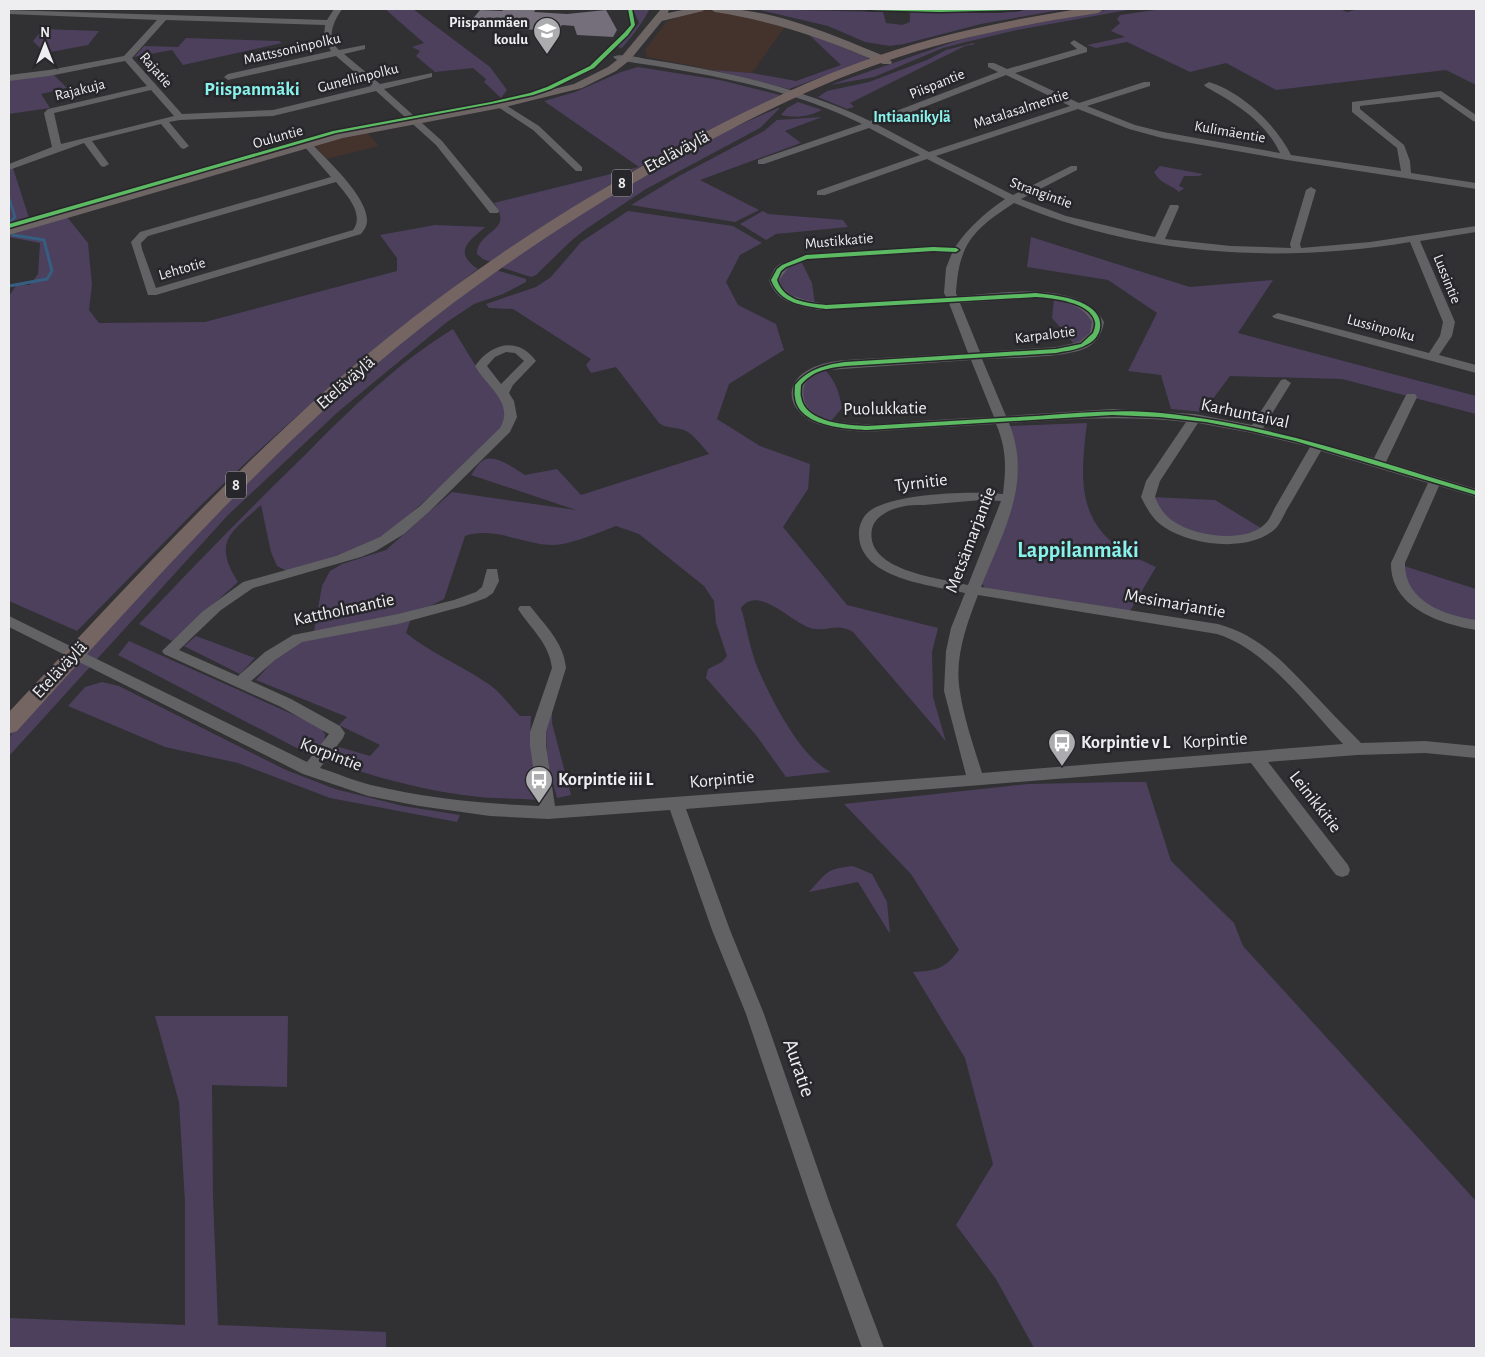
<svg xmlns="http://www.w3.org/2000/svg" width="1485" height="1357" font-family="'Alegreya Sans',sans-serif">
<style>
.commercial{fill:#43332c}
.green{fill:#4c405d}
.lines{fill:none;stroke-linecap:round;stroke-linejoin:round}
.stream-far1{stroke:#365e81;stroke-width:2.5}
.stream{stroke:#365e81;stroke-width:3}
.building{fill:#746f7b}
.minor{fill:#626163;fill-rule:evenodd}
.major{fill:#6d6464;fill-rule:evenodd}
.highway{fill:#746563;fill-rule:evenodd}
.cycleway-casing{stroke:#27262a;stroke-width:3}
.cycleway{fill:#5cba63;fill-rule:evenodd}
.labels{text-anchor:middle;dominant-baseline:central;stroke-width:5;stroke-linejoin:round;paint-order:stroke}
.far-poi-label{font-size:15px;font-weight:bold;fill:#eeedf0;stroke:#27262a;text-anchor:end}
.far-street-label{font-size:15px;fill:#eeedf0;stroke:#27262a}
.far-neighbourhood-label{font-size:16px;font-weight:bold;fill:#88f3ec;stroke:#27262a}
.shield{fill:#27262a;stroke:#b2b1b5;stroke-width:1}
.shield-label{font-size:16px;font-weight:bold;fill:#eeedf0}
.street-label{font-size:18px;fill:#eeedf0;stroke:#27262a}
.poi-label{font-size:18px;font-weight:bold;fill:#eeedf0;stroke:#27262a;text-anchor:start}
.far-district-label{font-size:19px;font-weight:bold;fill:#88f3ec;stroke:#27262a}
.near-street-label{font-size:21px;fill:#eeedf0;stroke:#27262a}
.district-label{font-size:22px;font-weight:bold;fill:#88f3ec;stroke:#27262a}
</style>
<rect width="100%" height="100%" fill="#313033"/>
<!-- commercial -->
<path class="commercial" d="M707,10L729,13L787,24L752,73L712,70L647,57L645,50L666,22L691,11Z
M367,132L379,146L326,159L314,145Z"/>
<!-- green -->
<path class="green" d="M385,9H413L490,67L507,90L501,98L484,82L486,79L473,68L435,72L416,56L420,51L412,47L424,43Z
M633,9L649,10C642,24 632,36 622,48L618,47L639,23Z
M756,9L883,12L886,23L902,25L910,22V12L1000,13L1034,9H1065L981,24L904,44L890,46L865,42L828,26Z
M1112,9H1133L1017,30L962,43L943,48L874,77L830,85L959,40L994,31Z
M1162,9H1340L1347,12L1359,9H1476V85L1446,70L1276,90L1226,63L1190,72L1127,42L1096,48L1087,45L1125,37L1111,31L1120,23L1117,19L1120,15Z
M43,29L99,31L88,45L45,53L33,41Z
M806,32L868,58L867,60L789,89L712,70L752,73L796,81L841,65Z
M186,38L279,41L282,43L183,65L172,50L134,57L144,46L178,47Z
M973,43L975,44L965,46L850,103L854,107L847,109L818,97L827,91L869,82L927,60L946,50Z
M638,67L720,80L780,95L621,177L491,262L483,259L477,254C477,230 515,232 494,203L639,167L544,101L575,92L621,72Z
M54,75L67,88L41,94L50,108L9,114V80Z
M798,102L822,110C808,117 796,118 781,115L787,108Z
M778,108H780L760,128L646,189L586,229L572,240L536,275L531,277L500,267C587,206 680,149 778,108Z
M822,117L785,131L801,143L700,180L759,210L735,222L631,205L679,176L764,131L777,120Z
M1160,166L1203,174L1199,176H1184L1179,186L1184,188L1179,192C1170,184 1160,184 1154,172Z
M13,168L29,218L9,224V169Z
M628,211L733,226L762,243L740,255L726,282L738,305L776,324L784,350L729,384L717,419L760,446L810,464L808,489L783,527L847,605L938,628L932,652L933,697L946,742L937,730L853,632C837,623 830,631 815,629C793,626 760,583 741,608C747,628 750,650 758,669C772,700 800,757 831,772L786,777L756,735L706,678L708,669L722,662L727,656L716,623L714,601L704,586L639,534L616,526C600,532 570,545 553,545C525,545 494,526 465,536L444,599L412,615L406,633C432,654 463,666 490,685C501,693 510,706 520,716H531L530,736L538,800C519,798 500,799 480,797C428,792 376,777 326,761L339,747L370,756L380,745L339,725L347,717L256,680L286,647L314,631L322,586L330,571L342,564L386,550L452,492L576,510L471,475C474,471 477,465 481,462C492,451 515,469 525,475L557,469L581,495L709,454C703,447 694,435 686,431C676,426 669,430 659,423L616,367L591,373L586,365L591,359L513,309L489,308L486,304L536,287L551,277L581,242Z
M763,211L768,214L843,220L848,227L776,234L766,240L740,224Z
M67,217L88,243L92,285L89,310L99,323L205,322L397,271V258L380,235L435,225L485,227C468,242 453,252 478,269C380,341 287,422 199,507C158,548 118,590 77,631L9,601V296L17,284L30,285L38,274L40,243L9,237V235Z
M1031,237L1190,287L1273,280L1238,333L1476,396V414L1342,379L1230,376L1203,412L1171,409L1161,375L1128,371L1157,313L1108,280L1027,267Z
M801,261L812,283L815,305L794,299L779,286C778,268 787,268 801,261Z
M496,270L526,279V282L503,294L474,304L447,322L339,411L228,515L9,756V737C126,609 242,480 374,365C412,331 455,301 496,270Z
M1054,298L1068,302L1088,312L1093,324L1090,336L1075,345L1052,318Z
M453,329L477,368L500,394L506,414L505,423L495,438L391,531L367,545L348,554L287,571L277,566L271,552L261,505C231,533 212,541 238,582L172,641L139,624C194,566 249,509 306,454C349,410 400,361 453,329Z
M824,369C836,381 839,392 842,408L831,421L810,412L805,406L801,393L806,380Z
M1087,423C1081,473 1075,520 1124,551C1134,558 1146,562 1156,567L1130,611L985,589L982,583L1014,497L1018,469L1010,426Z
M1152,497L1215,500L1261,528L1242,536H1208L1176,525L1164,517Z
M1404,566L1476,589V621L1459,618L1425,605L1405,584Z
M196,636L255,658L240,674L184,646Z
M129,641L319,726L325,734C325,746 322,752 310,755L118,655Z
M102,682L119,686L286,770L335,789L403,806L460,815L457,822L330,798L238,763L165,747L68,706L85,687Z
M552,709V723L571,795L557,798L547,760L546,731Z
M1124,782H1146L1171,861L1234,923L1243,946L1476,1201V1348H1034L996,1279L956,1225L993,1164L965,1058L913,972C936,971 945,969 959,950L911,874L844,804L1028,784Z
M853,866L872,874L887,902L890,934L858,882L809,892C827,872 826,869 853,866Z
M155,1016H288L287,1087L212,1085L213,1197L218,1325L386,1332V1348H9V1318L185,1325V1202L179,1102Z"/>
<g class="lines">
<!-- stream-far1 -->
<path class="stream-far1" d="M9,198L15,217L9,223"/>
<!-- stream -->
<path class="stream" d="M9,286L47,279L52,271L44,240L13,235"/>
</g>
<!-- building -->
<path class="building" d="M504,9H536L534,12L567,14L606,10L617,30L613,37L577,35L574,26L562,25L558,31L519,29L525,21L503,19L500,23L471,21L480,10L502,11Z"/>
<g class="lines">
<!-- minor -->
<path class="minor" d="M334,9H342C334,21 325,38 339,50L365,45V49L344,54L380,84L432,73V77L384,89L442,141L498,209L499,211L498,213H490L436,145L376,91L273,116L180,120L169,122L189,146L184,149L181,148L161,124L92,141L109,164L104,167L101,166L84,143L9,170V164L52,147L44,113L48,109L147,86L125,61L49,76L9,81V75L49,70L124,56L157,20L9,14V10L327,20ZM166,20L325,25L324,37L331,51L228,74L224,77L228,80L336,56L371,86L273,110L182,114L132,58ZM151,90L174,116L61,144L54,113Z
M865,9H1006L1002,11L939,13L869,11Z
M1074,40L1087,48V52L1015,73L1079,103L1144,82H1150V86L1087,106L1135,125L1163,132L1280,153C1265,121 1235,103 1206,87L1204,85L1209,82C1242,92 1276,125 1291,155L1401,171L1397,148L1352,112V102L1441,91L1476,115V122L1473,121L1439,97L1360,106V109L1404,145L1410,161L1411,173L1476,183V189L1287,160L1162,138L1129,129L1078,109L936,156L1013,195L1071,166H1077V170L1021,199L1066,216L1155,237L1170,205H1178L1179,207L1165,239L1231,246L1291,248L1290,244L1306,190L1311,187L1316,190L1300,244L1301,248L1370,242L1476,226V232L1420,241L1455,322L1452,336L1439,355L1476,365V373L1274,318L1272,316L1278,313L1429,353L1440,336L1443,322L1410,242C1279,264 1137,256 1014,203C973,230 959,243 956,293L957,296C999,294 1079,278 1104,322C1102,333 1098,341 1088,347C1069,358 1007,358 982,359L1006,416L1112,409L1195,414L1252,425L1281,380L1285,379L1291,383L1263,428L1374,458L1405,397L1407,394H1415L1417,397L1386,462L1476,489V497L1439,486L1405,563C1404,601 1444,615 1476,620V630C1440,624 1390,607 1391,563L1428,483L1321,451C1309,471 1298,491 1286,511C1283,517 1279,526 1274,530C1247,553 1191,545 1164,527C1153,520 1147,509 1141,497L1146,481L1186,422C1127,415 1068,419 1009,423C1033,483 1003,531 981,587L1218,624C1258,635 1283,661 1310,690C1327,708 1344,726 1361,743L1425,741L1476,746V758L1425,753L1357,755L1268,762L1348,865L1350,870L1348,875L1342,877L1336,875L1251,763L686,809L730,930L764,1014L831,1207L884,1348H862L811,1207L746,1014L712,930L670,810L548,819L490,816L419,806L368,796L303,774L9,627V616L307,762L329,734L281,707L164,654L162,651L202,612L243,582L336,556L380,537L420,506L500,428C515,403 486,386 475,366C491,343 518,336 536,361L513,385L509,393L514,401L517,417L510,432L429,512L404,534L376,551L361,557L253,588L221,610L179,650L238,676L265,652L293,635L398,614L454,600L476,592L482,587L487,569H497L499,581L493,593L486,598L464,606L398,624L302,642L275,660L251,681L291,699L340,726L345,733L343,738L320,768C337,773 354,781 371,785C426,798 483,804 539,806L530,746V732L552,668C549,643 531,629 518,609L520,606H530C545,625 564,643 566,668L546,732V746L555,806L966,775L944,691L946,651L951,628L965,593C931,585 861,579 859,536C858,526 863,515 871,510C898,493 972,491 1003,494C1006,467 1007,450 996,424C967,426 938,427 909,429C882,431 856,434 829,427C821,425 812,423 805,417C785,402 788,380 810,369C831,358 858,360 881,358C910,356 939,355 968,353L949,303L819,310C797,306 776,302 769,280L775,268L780,264L806,254L933,246L955,247C969,227 985,213 1005,199L927,159L825,195H817V191L920,155L869,128L764,164H758V160L862,124C784,86 702,73 617,60L613,57C619,52 644,59 653,60C729,72 801,88 870,121L998,72L988,67V63H994L1007,69L1077,49L1070,43ZM1006,75L1070,106L929,152L878,125ZM933,252L952,253L946,268L944,293L946,297L826,304L805,300L791,295L782,287L779,280L788,268L808,260ZM1036,298C1057,300 1081,302 1092,322L1090,333L1079,342L1056,347L980,352L960,303ZM506,352L515,353L524,361L501,384L487,366L495,357ZM971,360L994,417C969,418 945,419 921,421C895,423 794,436 804,387C806,378 820,373 828,370ZM1198,423L1252,433L1310,447C1299,466 1288,485 1277,504C1273,510 1270,520 1265,524C1244,544 1194,536 1173,521C1164,515 1159,507 1155,497L1160,481ZM981,500L1001,501L968,585C940,578 864,571 872,529C874,517 890,509 901,507C908,505 916,505 924,505C943,503 962,502 981,500ZM978,595L1217,634C1266,649 1308,707 1343,744L982,773C974,747 964,719 960,692C954,659 966,626 978,595Z
M501,102L539,126L582,167V171H576L533,130L498,107L496,105Z
M308,142L311,143C327,160 368,197 367,221C367,226 364,230 361,234L156,295H148L131,242L140,232L331,177L303,145ZM336,182C346,194 365,214 353,230L156,288L142,249L141,243L148,236Z"/>
<!-- major -->
<path class="major" d="M661,9H669L668,13L687,9H704L703,11L662,21L630,60L616,71L582,88L501,108L343,138L9,235V227L337,132L501,102L574,84L608,67L622,56Z
M710,9C761,6 815,28 862,47C871,51 886,55 892,62L891,64H883C828,40 774,21 715,12Z"/>
<!-- highway -->
<path class="highway" d="M1078,9H1104L1098,13C1026,24 953,38 884,62C818,84 757,115 696,148C549,227 412,325 292,440C195,533 106,633 17,731L9,734V712C112,602 214,490 326,390C436,292 559,210 688,141C742,113 797,85 855,64C926,37 1002,21 1078,9Z"/>
<defs>
<path id="cycleway" d="M628,9H632L635,25L628,35L594,68L551,89L533,95L491,104L336,133L9,228V224L333,131L491,102L530,93L547,87L590,66L624,33L631,25Z
M867,9H1021L1019,10L939,12L869,10Z
M933,247L956,248L959,250L956,252L933,251L807,259L786,267L781,271L777,280C784,301 806,303 826,305L1036,293C1055,295 1104,300 1100,328C1099,336 1093,342 1086,345C1078,350 1065,351 1056,353L845,366C828,368 812,371 801,385C801,389 800,394 801,397C805,423 847,425 867,426C924,423 980,419 1037,416C1078,413 1120,409 1161,413C1270,424 1373,460 1476,491V495L1295,441L1252,431L1206,422L1159,417L1112,415L867,430C845,429 798,426 795,397C794,393 795,389 795,385C808,369 825,365 845,362L1056,349L1081,344L1093,333C1094,330 1096,325 1095,322C1091,302 1052,298 1036,297L826,309C804,306 780,304 771,280L777,269L782,265L806,255Z"/>
</defs>
<!-- cycleway casing -->
<use href="#cycleway" class="cycleway-casing"/>
<!-- cycleway -->
<use href="#cycleway" class="cycleway"/>
</g>
<!-- icons -->
<defs>
<symbol id="school-pin" viewBox="-11 -11 22 30"><path d="M0 17L-7.5 6A9.5 9.5 0 1 1 7.5 6Z" fill="#acabae" stroke="#27262a"/><path d="M0-5L7-2L0 1L-7-2ZM-4 1L0 2.5L4 1V4Q0 6-4 4Z" fill="#fff"/></symbol>
<symbol id="bus-pin" viewBox="-11 -11 22 30"><path d="M0 17L-7.5 6A9.5 9.5 0 1 1 7.5 6Z" fill="#acabae" stroke="#27262a"/><path d="M-5-6H5V4H4V6H2V4H-2V6H-4V4H-5ZM-3.5-4V0h7V-4ZM-3.5 1.2v1.5H-2V1.2ZM2 1.2v1.5H3.5V1.2Z" fill="#fff"/></symbol>
</defs>
<g fill-rule="evenodd">
<use href="#school-pin" x="531" y="15" width="32" height="43"/>
<use href="#bus-pin" x="1046" y="727" width="32" height="43"/>
<use href="#bus-pin" x="523" y="764" width="32" height="43"/>
</g>
<g class="labels">
<!-- far-poi labels -->
<g class="far-poi-label">
<text x="528" y="22">Piispanmäen<tspan x="528" dy="17">koulu</tspan></text>
</g>
<!-- far-street labels -->
<g class="far-street-label">
<text transform="translate(292 49) rotate(-13)">Mattssoninpolku</text>
<text transform="translate(156 70) rotate(49)">Rajatie</text>
<text transform="translate(358 78) rotate(-14)">Gunellinpolku</text>
<text transform="translate(937 84) rotate(-22)">Piispantie</text>
<text transform="translate(80 90) rotate(-14)">Rajakuja</text>
<text transform="translate(1021 109) rotate(-18)">Matalasalmentie</text>
<text transform="translate(1230 132) rotate(10)">Kulimäentie</text>
<text transform="translate(278 137) rotate(-16)">Ouluntie</text>
<text transform="translate(1041 193) rotate(20)">Strangintie</text>
<text transform="translate(839 241) rotate(-5)">Mustikkatie</text>
<text transform="translate(182 269) rotate(-16)">Lehtotie</text>
<text transform="translate(1447 279) rotate(68)">Lussintie</text>
<text transform="translate(1381 328) rotate(15)">Lussinpolku</text>
<text transform="translate(1045 335) rotate(-7)">Karpalotie</text>
</g>
<!-- far-neighbourhood labels -->
<g class="far-neighbourhood-label">
<text x="912" y="117">Intiaanikylä</text>
</g>
<!-- shield labels -->
<g class="shield">
<rect x="612" y="169.5" width="20" height="27" rx="4"/>
<rect x="226" y="471.5" width="20" height="27" rx="4"/>
</g>
<g class="shield-label">
<text x="622" y="183">8</text>
<text x="236" y="485">8</text>
</g>
<!-- street labels -->
<g class="street-label">
<text transform="translate(677 152) rotate(-28)">Eteläväylä</text>
<text transform="translate(346 383) rotate(-41)">Eteläväylä</text>
<text transform="translate(885 409) rotate(-1)">Puolukkatie</text>
<text transform="translate(1245 414) rotate(12)">Karhuntaival</text>
<text transform="translate(921 483) rotate(-7)">Tyrnitie</text>
<text transform="translate(971 540) rotate(-69)">Metsämarjantie</text>
<text transform="translate(1175 604) rotate(10)">Mesimarjantie</text>
<text transform="translate(344 610) rotate(-12)">Kattholmantie</text>
<text transform="translate(60 670) rotate(-47)">Eteläväylä</text>
<text transform="translate(1215 741) rotate(-4)">Korpintie</text>
<text transform="translate(331 755) rotate(21)">Korpintie</text>
<text transform="translate(722 780) rotate(-5)">Korpintie</text>
<text transform="translate(1315 802) rotate(52)">Leinikkitie</text>
</g>
<!-- poi labels -->
<g class="poi-label">
<text x="1081" y="743">Korpintie v L</text>
<text x="558" y="780">Korpintie iii L</text>
</g>
<!-- far-district labels -->
<g class="far-district-label">
<text x="252" y="89">Piispanmäki</text>
</g>
<!-- near-street labels -->
<g class="near-street-label">
<text transform="translate(799 1068) rotate(71)">Auratie</text>
</g>
<!-- district labels -->
<g class="district-label">
<text x="1078" y="550">Lappilanmäki</text>
</g>
</g>
<!-- border -->
<rect width="1485" height="1357" fill="none" stroke="#eeedf0" stroke-width="20"/>
<!-- north arrow -->
<g transform="translate(45 45)" stroke="#27262a" stroke-width="4" paint-order="stroke">
<path d="M0-4L9 19L0 12L-9 19Z" fill="#eeedf0"/>
<text y="-8" font-size="14" font-weight="bold" text-anchor="middle" fill="#eeedf0">N</text>
</g>
</svg>
